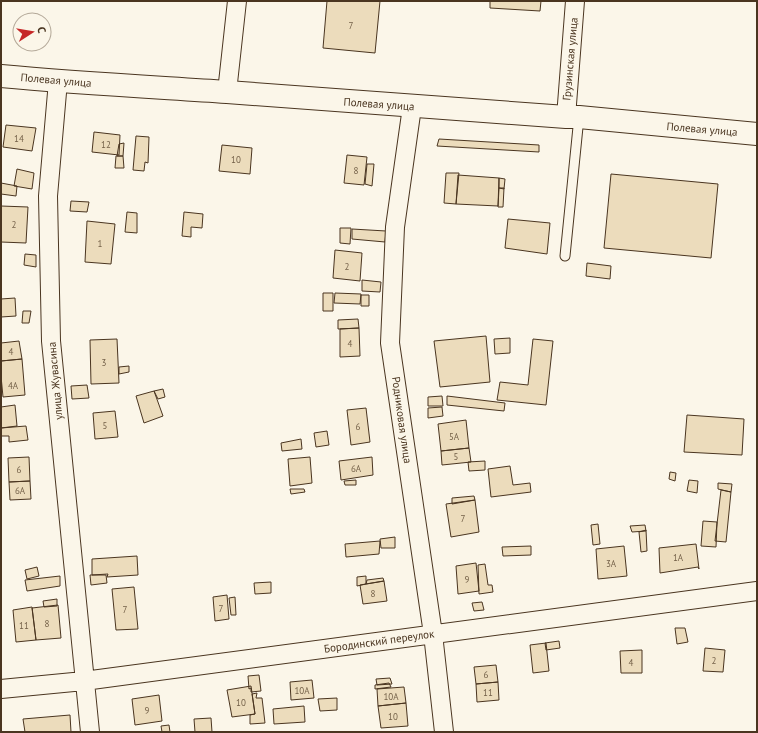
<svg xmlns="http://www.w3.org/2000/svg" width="758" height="733" font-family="'PT Sans',sans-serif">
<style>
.building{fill:#ecdcbc;stroke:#4a3520}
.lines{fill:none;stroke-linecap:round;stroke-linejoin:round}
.lane-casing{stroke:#4a3520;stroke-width:11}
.street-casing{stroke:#4a3520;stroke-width:20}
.secondary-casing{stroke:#4a3520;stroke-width:24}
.lane{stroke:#fbf6e9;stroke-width:9}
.street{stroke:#fbf6e9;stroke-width:18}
.secondary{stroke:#fbf6e9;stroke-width:22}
.labels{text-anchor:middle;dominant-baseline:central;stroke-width:3;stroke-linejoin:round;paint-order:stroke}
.number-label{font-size:9px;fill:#725f47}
.street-label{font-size:11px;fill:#4a3520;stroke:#fbf6e9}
</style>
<rect width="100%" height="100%" fill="#fbf6e9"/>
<!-- building -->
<path class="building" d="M327,1H380L375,53L323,48Z
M490,1H541L540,11L490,8Z
M6,125L36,128L32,151L3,147Z
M94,132L120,135L119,155L92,152Z
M136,136L149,137L148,163L145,162L144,171L133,170Z
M439,139L539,145V152L437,146Z
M124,143L123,156H117L119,144Z
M222,145L252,148L250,174L219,171Z
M347,155L367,157L364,185L344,183Z
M116,156H123L124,168H115Z
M367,164H374L372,186L365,184Z
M17,169L34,173L32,189L14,186Z
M446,173H459L456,204L444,203Z
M611,174L718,184L711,258L604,248Z
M458,175L499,178L498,206L456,204Z
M499,178L505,179L504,189L499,188Z
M1,183L17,186L16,196L1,194Z
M499,188H504L503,207H498Z
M71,201L89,202L87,212L70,211Z
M1,206L28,207L26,243L1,242Z
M127,212L137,213V233L125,232Z
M184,212L203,214L202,228L191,227V237L182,236Z
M508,219L550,223L547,254L505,248Z
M87,221L115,224L111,264L85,262Z
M340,228H351L350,244L340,243Z
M352,229L386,231L385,242L352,239Z
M335,250L362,253L360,281L333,278Z
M25,254L36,255V267L24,265Z
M587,263L611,266L610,279L586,276Z
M362,280L381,282L380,292L362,291Z
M323,293H333V311H323Z
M335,293L361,294L360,304L334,303Z
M361,295H369V306H361Z
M15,298L16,316L1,317V299Z
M23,311H31L29,323H22Z
M358,319L359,328L338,329V320Z
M359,328L360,356L340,357V329Z
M486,336L490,382L440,387L434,341Z
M510,338V353L495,354L494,339Z
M117,339L119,383L91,384L90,340Z
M533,339L553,341L546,405L497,400L500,382L528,385Z
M19,341L22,359L1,361V343Z
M22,359L25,395L3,397L1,376V361Z
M129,366V372L119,374V367Z
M87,385L89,398L72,399L71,386Z
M163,389L165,397L158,399L154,391Z
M154,391L163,416L144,423L136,396Z
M442,396L443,406H428V397Z
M447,396L505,403L504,411L447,405Z
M15,405L17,426L1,428V407Z
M442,407L443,416L428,418V408Z
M366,408L370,442L351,445L347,410Z
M115,411L118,437L95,439L93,413Z
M687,415L744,419L742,455L684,452Z
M466,420L469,448L441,451L438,424Z
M26,426L28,440L9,442V436H1V428Z
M327,431L329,445L316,447L314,433Z
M301,439L302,449L282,451L281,443Z
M469,448L471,462L442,465L441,451Z
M29,457L30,481L9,482L8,458Z
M310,457L312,483L290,486L288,459Z
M372,457L373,475L341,480L339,461Z
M485,461V470L469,471L468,462Z
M510,466L513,485L530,483L531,492L491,497L488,469Z
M670,472L676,473L675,481L669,479Z
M356,480V485H345L344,481Z
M689,480L698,481L697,493L687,491Z
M30,481L31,499L10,500L9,482Z
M718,483L732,484L731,492L718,489Z
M290,489H304L305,492L291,494Z
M721,490L731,492L726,542L715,541Z
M474,496L475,500L452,504V498Z
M475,500L479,532L451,537L446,504Z
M703,521L717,522L716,547L701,546Z
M598,524L600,544L593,545L591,525Z
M645,525L646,531L632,532L630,526Z
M646,530L647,551L641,552L639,532Z
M395,537V548H381L380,539Z
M380,541L379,554L346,557L345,544Z
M696,544L699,569L698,567L660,573L659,548Z
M531,546V555L503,556L502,547Z
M624,546L627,576L598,579L596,549Z
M137,556L138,575L107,577L108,574L92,575V559Z
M476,563L479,591L458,594L456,566Z
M485,564L488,585H492L493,592L479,594L478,565Z
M37,567L39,576L27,579L25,570Z
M90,575H106L107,583L91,585Z
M60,576V586L27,591L25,580Z
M366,576V584L357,586V577Z
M383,578L384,581L366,584L367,580Z
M384,581L387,601L363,604L360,585Z
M271,582V593L255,594L254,583Z
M134,587L138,629L116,630L112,589Z
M227,595L229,619L215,621L213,597Z
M235,597L236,615H231L229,598Z
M57,599V606L44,607L43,601Z
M482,602L484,610L474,611L472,603Z
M58,605L61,638L36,640L32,608Z
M32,607L36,640L16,642L13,610Z
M675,628H685L688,642L677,644Z
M559,641L560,648L546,650L545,643Z
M546,643L549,671L533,673L530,645Z
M705,648L725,650L723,672L703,671Z
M642,650V673H621L620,651Z
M496,665L498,682L476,684L474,667Z
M259,675L261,691L251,692V688L249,689L248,676Z
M390,678L392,684L377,685L376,679Z
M312,680L314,698L291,700L290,682Z
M498,682L499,700L477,702L476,684Z
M389,683L391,687L375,689V685Z
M251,686L255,714L232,717L227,690Z
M404,687L406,703L378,706L377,689Z
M257,693L256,698H262L265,723L250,724V715L255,714L252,694Z
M159,695L162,721L135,725L132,699Z
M337,698V710L320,711L318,699Z
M406,703L408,726L381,728L378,706Z
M304,706L305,722L274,724L273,709Z
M70,715L71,732H25L23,719Z
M211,718L212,732H195L194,719Z
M169,725L170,732H162L161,726Z"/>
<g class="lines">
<defs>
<path id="lane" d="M565,256L579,117"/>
<path id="street" d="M58,81L48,196L51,341L90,732
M227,92L237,1
M412,107L395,227L390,343L433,634L444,732
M566,117L575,1
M1,689L84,681L757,591"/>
<path id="secondary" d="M1,76C76,83 152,87 227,92C340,100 453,109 566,117H579L757,134"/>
</defs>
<!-- lane casing -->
<use href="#lane" class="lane-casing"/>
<!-- street casing -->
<use href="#street" class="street-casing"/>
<!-- secondary casing -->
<use href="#secondary" class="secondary-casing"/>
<!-- lane -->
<use href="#lane" class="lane"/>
<!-- street -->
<use href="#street" class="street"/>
<!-- secondary -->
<use href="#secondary" class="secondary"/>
</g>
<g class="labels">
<!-- number labels -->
<g class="number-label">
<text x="351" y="25">7</text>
<text x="19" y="138">14</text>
<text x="106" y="144">12</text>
<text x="236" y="159">10</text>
<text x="356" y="170">8</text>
<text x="14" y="224">2</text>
<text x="100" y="243">1</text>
<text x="347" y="266">2</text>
<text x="350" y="343">4</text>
<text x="11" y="351">4</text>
<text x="104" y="362">3</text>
<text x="13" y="385">4А</text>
<text x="105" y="425">5</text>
<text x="358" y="426">6</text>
<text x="454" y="436">5А</text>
<text x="456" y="456">5</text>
<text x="356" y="468">6А</text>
<text x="19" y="469">6</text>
<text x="20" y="490">6А</text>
<text x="463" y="518">7</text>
<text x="678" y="557">1А</text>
<text x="611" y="563">3А</text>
<text x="467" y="579">9</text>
<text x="373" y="593">8</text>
<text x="221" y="608">7</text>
<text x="125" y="609">7</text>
<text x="47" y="623">8</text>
<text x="24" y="625">11</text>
<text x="714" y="660">2</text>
<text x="631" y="662">4</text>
<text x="486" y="674">6</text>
<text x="302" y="690">10А</text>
<text x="488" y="692">11</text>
<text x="391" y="696">10А</text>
<text x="241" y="702">10</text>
<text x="147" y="710">9</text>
<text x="393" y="716">10</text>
</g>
<!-- street labels -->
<g class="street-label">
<text transform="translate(570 59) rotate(-85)">Грузинская улица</text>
<text transform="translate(56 80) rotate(5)">Полевая улица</text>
<text transform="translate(379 104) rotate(4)">Полевая улица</text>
<text transform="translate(702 129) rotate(5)">Полевая улица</text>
<text transform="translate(55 381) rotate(-95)">улица Жувасина</text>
<text transform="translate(402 420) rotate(82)">Родниковая улица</text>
<text transform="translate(379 641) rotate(-8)">Бородинский переулок</text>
</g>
</g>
<!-- border -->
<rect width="758" height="733" fill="none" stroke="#4a3520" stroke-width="4"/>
<!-- north arrow -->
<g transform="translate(32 32) rotate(78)"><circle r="19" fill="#fbf6e9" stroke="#b4a999"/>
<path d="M0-3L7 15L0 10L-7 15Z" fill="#c62828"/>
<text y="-6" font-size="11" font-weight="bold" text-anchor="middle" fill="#4a3520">С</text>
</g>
</svg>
